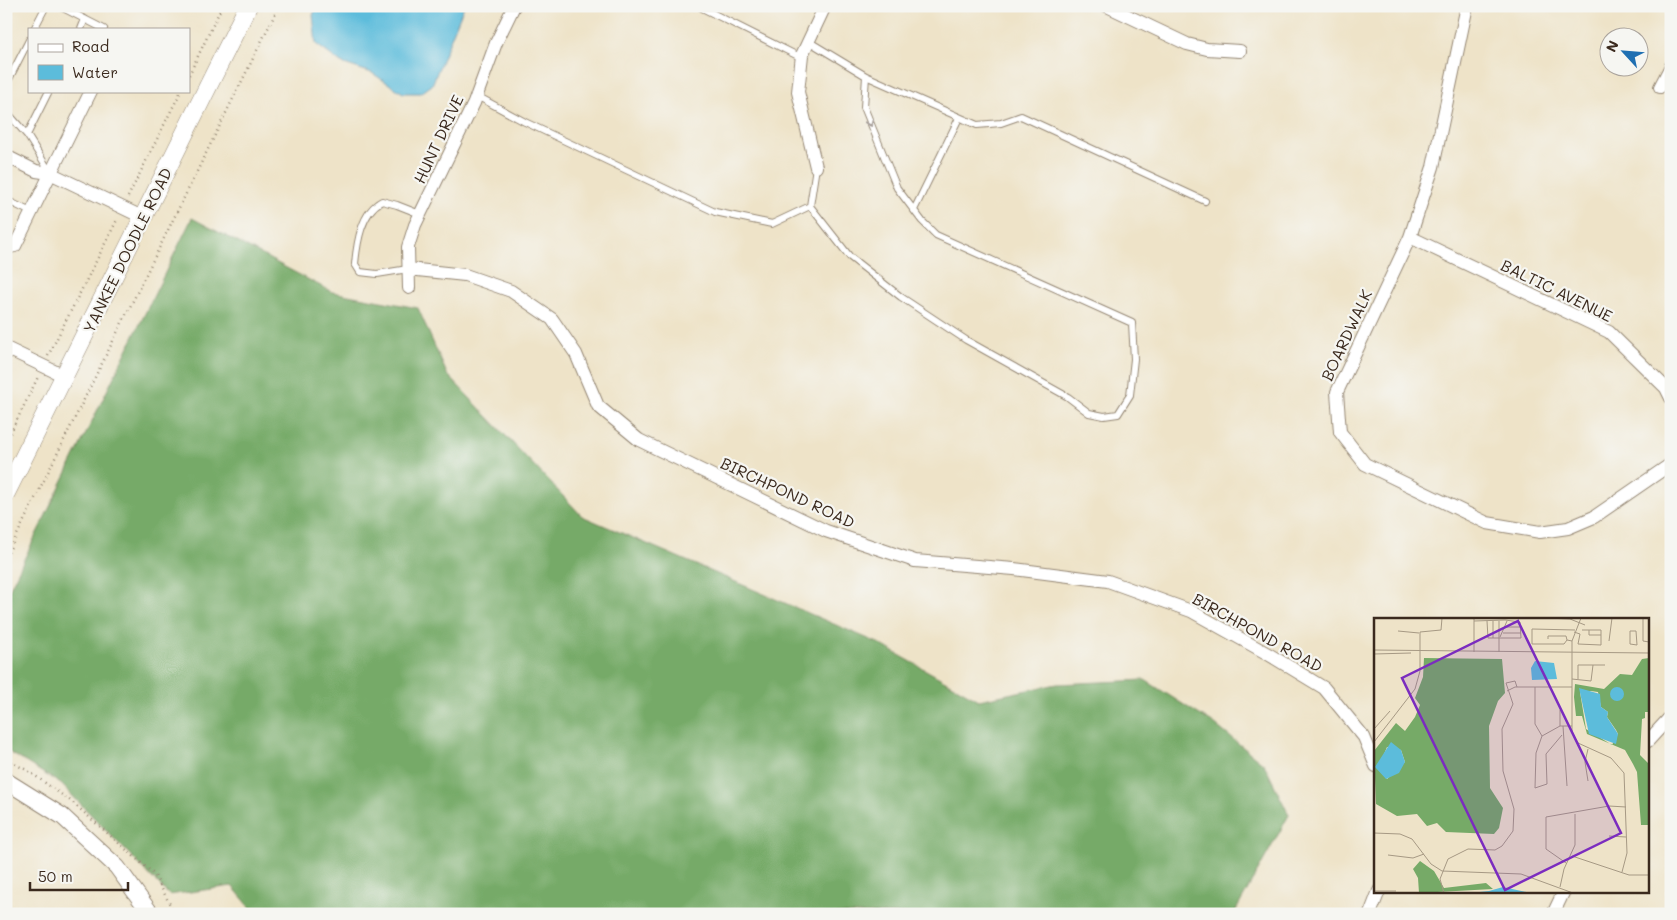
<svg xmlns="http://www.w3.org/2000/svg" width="1677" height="920" font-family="Mali,sans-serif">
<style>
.forest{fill:#76aa67;stroke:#586a42}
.water{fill:#5cbcdb;stroke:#4c737c}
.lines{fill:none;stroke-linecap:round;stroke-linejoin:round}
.service-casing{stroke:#948673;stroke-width:8}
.minor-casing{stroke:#948673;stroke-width:14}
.tertiary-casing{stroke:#948673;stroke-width:18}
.secondary-casing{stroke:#948673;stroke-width:19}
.path{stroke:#948673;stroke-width:2.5;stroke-dasharray:1 4;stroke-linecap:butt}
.service{stroke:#fff;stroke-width:6}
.minor{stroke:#fff;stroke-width:12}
.tertiary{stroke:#fff;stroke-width:16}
.secondary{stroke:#fff;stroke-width:18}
.oneway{stroke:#a79f9a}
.labels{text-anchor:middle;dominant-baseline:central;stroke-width:4.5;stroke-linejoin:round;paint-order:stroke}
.street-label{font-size:16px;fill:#3b2a1e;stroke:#f6f6f2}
.inset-road{fill:none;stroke:#a69984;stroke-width:1}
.view{fill:#7b2cbf;fill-opacity:0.15;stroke:#7b2cbf;stroke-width:2.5}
.inset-edge{fill:none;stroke:#3b2a1e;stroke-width:2.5}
</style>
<rect width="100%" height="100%" fill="#f6f6f2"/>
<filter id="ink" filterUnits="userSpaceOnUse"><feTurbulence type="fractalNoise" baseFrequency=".02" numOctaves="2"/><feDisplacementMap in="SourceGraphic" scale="10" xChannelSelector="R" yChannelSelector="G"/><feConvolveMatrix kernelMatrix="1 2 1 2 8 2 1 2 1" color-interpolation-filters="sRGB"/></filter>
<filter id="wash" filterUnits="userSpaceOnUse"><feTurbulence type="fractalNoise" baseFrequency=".0096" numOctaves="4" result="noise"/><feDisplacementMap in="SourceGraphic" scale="20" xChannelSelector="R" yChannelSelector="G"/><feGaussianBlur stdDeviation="1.12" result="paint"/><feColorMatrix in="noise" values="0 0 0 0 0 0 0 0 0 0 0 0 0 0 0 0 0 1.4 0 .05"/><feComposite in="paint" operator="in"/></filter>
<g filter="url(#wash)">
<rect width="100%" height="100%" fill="#eee3c8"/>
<!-- forest -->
<path class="forest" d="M192,218L332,292L418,308L447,374L582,516L878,643L979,700L1057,684L1145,680L1214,724L1264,764L1289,815L1234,914H256L232,886L169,895L61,784L6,750V596Z"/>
<!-- water -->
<path class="water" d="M317,6H464L432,85L421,93H403L372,73L341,63L316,44L313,15Z"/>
</g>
<g filter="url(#ink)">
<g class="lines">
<defs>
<path id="service" d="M59,6L104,29
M702,8L802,58
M34,29L46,6
M81,29L85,19
M808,41L866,76L977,125L1001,123L1021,116L1205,201
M6,85L29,40
M477,96L525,122L715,212L772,224L810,206
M6,111L27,135L50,172
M27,135L49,91
M816,167L810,206L850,257L901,297L966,340L1068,397L1089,413L1104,416L1118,414L1130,395L1134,359L1132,323L936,235L922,221L897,188L864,107L866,76
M6,200L31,212
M914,210L959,118
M408,269L377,274L360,272L355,264C357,243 361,212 382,201L397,205L420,214"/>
<path id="minor" d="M1107,6L1187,44L1207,49L1240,51
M1467,6L1433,167L1410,237L1337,392L1340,432L1365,464L1487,523L1540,532L1568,528L1594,517L1671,464
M1660,87L1671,66
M6,156L36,171L50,173L142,217
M816,167L798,92L802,55L825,6
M1410,237L1609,332L1666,388L1671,398
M6,245L10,247L15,246L91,91
M408,269L465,275L511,291L552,319L576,354L598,406L639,440L826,531L915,561L1014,569L1108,581L1191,611L1268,654L1324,688L1364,737L1376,766
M409,288L408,247L415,225L474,103L496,43L514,6
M6,348L64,376
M1648,741L1671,716
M1370,914L1379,891
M1553,914L1564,891"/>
<path id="tertiary" d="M6,781L62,816L117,867L151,914"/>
<path id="secondary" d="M6,493L248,6"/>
</defs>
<!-- service casing -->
<use href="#service" class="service-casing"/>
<!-- minor casing -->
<use href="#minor" class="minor-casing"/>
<!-- tertiary casing -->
<use href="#tertiary" class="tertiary-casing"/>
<!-- secondary casing -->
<use href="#secondary" class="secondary-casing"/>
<!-- path -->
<path class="path" d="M189,75L222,6
M128,197L181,91
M48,356L118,218
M6,442L38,377
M6,557L279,6
M6,760L27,770L72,802L154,874L175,914"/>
<!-- service -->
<use href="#service" class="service"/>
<!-- minor -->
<use href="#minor" class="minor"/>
<!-- tertiary -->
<use href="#tertiary" class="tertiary"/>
<!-- secondary -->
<use href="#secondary" class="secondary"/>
</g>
<!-- one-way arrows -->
<defs><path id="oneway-chevron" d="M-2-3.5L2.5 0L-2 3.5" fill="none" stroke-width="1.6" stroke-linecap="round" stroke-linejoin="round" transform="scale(1.25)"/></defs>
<use class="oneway" href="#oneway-chevron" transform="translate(870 123) rotate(68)"/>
</g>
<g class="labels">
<!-- street labels -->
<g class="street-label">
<text transform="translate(438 139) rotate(-65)">HUNT DRIVE</text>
<text transform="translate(127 250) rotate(-64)">YANKEE DOODLE ROAD</text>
<text transform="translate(1557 290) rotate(26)">BALTIC AVENUE</text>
<text transform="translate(1346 335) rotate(-65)">BOARDWALK</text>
<text transform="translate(788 492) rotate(25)">BIRCHPOND ROAD</text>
<text transform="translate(1258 632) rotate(29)">BIRCHPOND ROAD</text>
</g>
</g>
<!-- overview -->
<g transform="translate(1374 618)">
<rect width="275" height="275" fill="#eee3c8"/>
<path d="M50,40L128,41L131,75L124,83L115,108L116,170L129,190L125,210L120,216L72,214L63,205L53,208L43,196L23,198L2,186L0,133L22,105L31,113L41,99L46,87L41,80L49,59ZM13,129L27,132L31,144L13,161L4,151ZM275,40V94H271V100L268,101L266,137L275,146V207H267L263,154L259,146L251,132L213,116L208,98H202L200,79L201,66L230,71L246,56L258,57L268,41ZM217,73L224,74L227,89L234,94L233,99L242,112L244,116L238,127L212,111L206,74ZM46,243L60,253L70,270L112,265L119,271L45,275L44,260L39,251Z" fill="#76aa67" fill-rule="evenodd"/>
<path d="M161,43L180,45L183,61L158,62L157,50ZM236 76a7 7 0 1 1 14 0a7 7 0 1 1-14 0ZM205,70L226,76L227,89L234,94L233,99L244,116L242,126L215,116ZM17,124L27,132L31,144L25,155L12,161L1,149ZM129,269L157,275H96L115,273Z" fill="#5cbcdb"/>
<path class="inset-road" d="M100,0V34M172,0L196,1L211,7M207,0L198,23V114L204,125L237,140L250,155L253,235L248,254M269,0V23L275,24M100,3L131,2L146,4L147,20H114L113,3M125,3V34M131,9H147M215,12H227V17M24,13L45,15M256,13H262L263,27L256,26ZM200,14L206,16L204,26L227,27V17H215V12H208M129,15H147M126,19L133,3M119,20V3M174,21V18H192L193,22M198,23L193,22L190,26H158V11L201,12M235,23L238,0M0,32L275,35M0,36L37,35M198,61L217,63L219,47H231M204,61V47H219M161,69V106L168,118M133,73L141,69H198M186,108V92M189,108L193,168M0,111L16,93M188,117L172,136L173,166L161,170L162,135L168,118L186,108H198M0,124L41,71L46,53V14L67,12L68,0M214,163L211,144L214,131M0,215L26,216L38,221L57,246L68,253L147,256L199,275M235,218L252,219M14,237L39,240L50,236M198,238L255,257H275M192,245L172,231V199L235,188L252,189M186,269L190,251L201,227V196M0,273H22M70,275L66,261L74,241L94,231L121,232L128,228L139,213L140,191L129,153L128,111L139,86L132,65L141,63L143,69"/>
<path class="view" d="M144,3L247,215L131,272L28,60Z"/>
<rect width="275" height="275" class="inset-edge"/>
</g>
<!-- margin -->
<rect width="1677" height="920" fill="none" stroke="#f6f6f2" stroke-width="25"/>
<!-- legend -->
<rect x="28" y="28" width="162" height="65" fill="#f6f6f2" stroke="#aba49d"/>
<rect x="38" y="44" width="25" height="8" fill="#ffffff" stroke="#aba49d"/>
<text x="72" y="52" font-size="15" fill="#3b2a1e">Road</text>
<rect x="38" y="65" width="25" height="15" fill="#5cbcdb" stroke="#aba49d"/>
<text x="72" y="78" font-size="15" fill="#3b2a1e">Water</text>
<!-- north arrow -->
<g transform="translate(1624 52) rotate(296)"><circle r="24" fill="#f6f6f2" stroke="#aba49d"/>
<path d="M0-4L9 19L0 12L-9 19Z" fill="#1f6fb2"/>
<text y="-8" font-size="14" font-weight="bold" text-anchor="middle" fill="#3b2a1e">N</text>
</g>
<!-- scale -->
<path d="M30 882v8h98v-8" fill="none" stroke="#3b2a1e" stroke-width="2.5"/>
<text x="38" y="882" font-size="15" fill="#3b2a1e" stroke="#f6f6f2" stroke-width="4" paint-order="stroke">50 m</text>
</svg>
